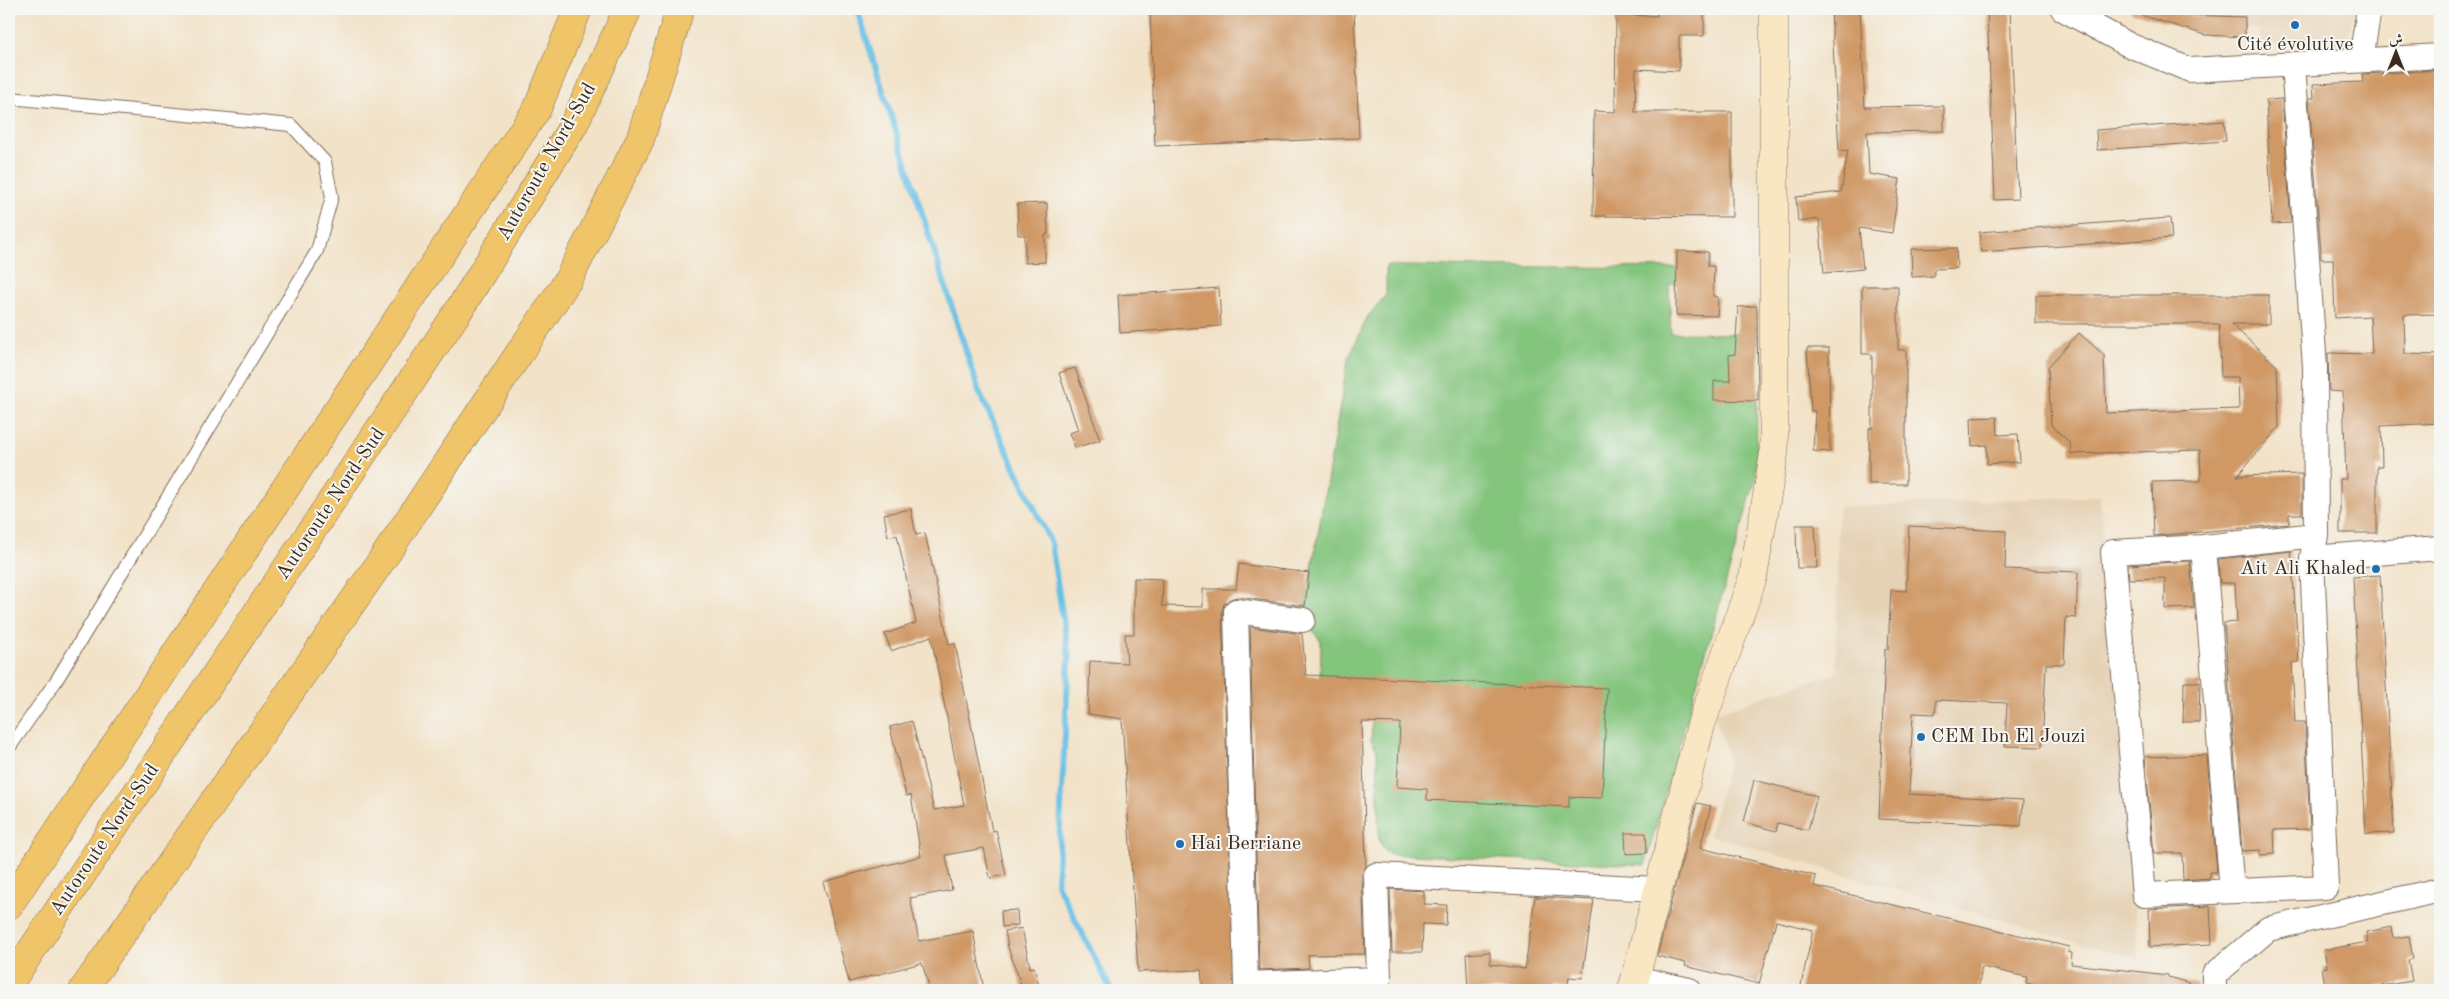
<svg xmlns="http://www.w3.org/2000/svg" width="2449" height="999" font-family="'Old Standard TT',Amiri,serif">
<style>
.built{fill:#e5d1b4}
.garden{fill:#84c57e;stroke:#60784e}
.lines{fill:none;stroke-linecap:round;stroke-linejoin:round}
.stream{stroke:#67c1e5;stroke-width:6}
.building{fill:#cf9865}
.service-casing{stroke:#7b6a59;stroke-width:14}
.minor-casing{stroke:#7b6a59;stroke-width:26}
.secondary-casing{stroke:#7b6a59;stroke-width:29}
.primary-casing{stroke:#7b6a59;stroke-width:29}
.motorway-casing{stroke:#7b6a59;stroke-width:29}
.service{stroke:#fff;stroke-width:12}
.minor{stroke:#fff;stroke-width:24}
.secondary{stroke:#f9e7c3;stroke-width:28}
.primary{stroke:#f0c469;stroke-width:28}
.motorway{stroke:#f0c469;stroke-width:28}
.poi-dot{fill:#1f6fb2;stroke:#f6f6f2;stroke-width:2}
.labels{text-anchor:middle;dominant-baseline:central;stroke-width:4;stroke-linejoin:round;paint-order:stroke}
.poi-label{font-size:20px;fill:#3b2a1e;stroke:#f6f6f2;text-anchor:start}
.street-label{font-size:20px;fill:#3b2a1e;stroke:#f6f6f2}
</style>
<rect width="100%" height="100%" fill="#f6f6f2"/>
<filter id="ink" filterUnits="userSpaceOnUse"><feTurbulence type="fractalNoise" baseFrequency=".02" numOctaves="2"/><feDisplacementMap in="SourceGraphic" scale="10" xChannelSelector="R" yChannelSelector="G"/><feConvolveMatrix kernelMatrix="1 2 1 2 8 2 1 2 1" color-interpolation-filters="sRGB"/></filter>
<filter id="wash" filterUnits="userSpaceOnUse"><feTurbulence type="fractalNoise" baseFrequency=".0096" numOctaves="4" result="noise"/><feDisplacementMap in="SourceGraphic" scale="20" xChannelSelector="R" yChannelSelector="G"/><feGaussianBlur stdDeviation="1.12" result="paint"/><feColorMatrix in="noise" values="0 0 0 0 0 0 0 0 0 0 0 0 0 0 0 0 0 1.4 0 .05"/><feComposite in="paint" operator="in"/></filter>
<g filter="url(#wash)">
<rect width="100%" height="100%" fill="#f2e2c7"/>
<!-- built -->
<path class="built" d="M2214,9H2354L2348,43L2255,45L2262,30L2214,20Z
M2100,496L2139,960L1709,835L1729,761L1714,713L1836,673L1838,507Z"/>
<!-- garden -->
<path class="garden" d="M1386,266L1708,268L1705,284H1669L1671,333L1758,334L1756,477L1645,865L1388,854L1379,841L1377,750L1371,740L1372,721L1319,722L1321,641L1303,620L1348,359L1368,316L1386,295Z"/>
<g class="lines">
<!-- stream -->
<path class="stream" d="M857,9L979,392L1051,543L1069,657L1057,884L1111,990"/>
</g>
<g id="blocks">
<!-- building -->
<path class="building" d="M1150,9H1354L1359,138L1155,146Z
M1831,9H1860L1865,107L1944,106V131L1867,132L1869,174L1900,179L1892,233L1859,228L1863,269L1824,273L1819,219L1798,222L1796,197L1841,192L1848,150L1839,151Z
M1987,9H2010L2018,199L1995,200Z
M2132,9H2189L2187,15L2245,17V37L2205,35L2131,12Z
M1657,12L1704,13V36H1679V71L1636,69L1635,112H1732V217L1593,216L1594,111L1615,112L1616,15L1657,16Z
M2440,70V314L2404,315L2405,354L2440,355V423L2381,426L2382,466H2377V533H2340V479H2346L2343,392L2329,391L2328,353L2372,354L2370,316L2335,318L2333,259H2321V253L2309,98H2314L2313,84L2363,82L2362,74Z
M2282,99L2291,223L2272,224L2266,100Z
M2224,121L2226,141L2097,150L2096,130Z
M1047,203L1048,234L1045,235V262L1025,263V235H1018L1017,204Z
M2170,218L2172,238L1981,252L1979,232Z
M1956,248L1957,268L1934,269V276L1912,277L1911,249Z
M1677,251L1708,252V266H1714L1713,296L1718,297L1717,316L1676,315Z
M1862,286H1898V350H1906V484H1869V428H1872V354H1862Z
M1219,288L1221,326L1120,333L1118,295Z
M2036,295H2269V324H2231L2277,366L2279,427L2237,476L2302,474V514H2289V524L2154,536L2152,482L2201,481L2200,450L2071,454L2070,443L2051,425L2048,367L2079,333L2104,355L2106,413L2239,409L2238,377H2221L2219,324H2036Z
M1757,306L1758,401L1714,400V381H1730L1729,355L1735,354L1738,307Z
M1807,348H1829L1830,452L1813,451L1815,411H1811Z
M1075,368L1100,440L1075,448L1069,433L1078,430L1059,373Z
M1997,417L1998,435L2018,434L2020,462L1987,464V445L1972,446L1971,418Z
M911,509L916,535L925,533L949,644L955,643L992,831L996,830L1006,875L990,878L984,848L946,855L952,890L910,898L919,941L973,931L984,990H930L922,963L849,982L823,882L921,856L911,795L906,796L890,727L912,721L934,810L964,805L931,636L891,651L885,634L916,623L897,535L888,537L884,514Z
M1796,525H1815L1817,568H1797Z
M1909,526L2006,531L2005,569L2078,572L2076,618L2066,617L2064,664H2046L2042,747L2005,746L2007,703L1936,700L1935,714L1913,713L1909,794L2023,800L2021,826L1879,819L1885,649H1888L1891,590L1906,591Z
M2291,551L2299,662L2292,663L2295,722H2305L2310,829L2274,830L2275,854L2260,855V850L2242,851L2224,623L2237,622L2235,583H2220L2218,559Z
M2190,561L2194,608L2165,609V578L2129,579L2128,565Z
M1239,564L1309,573L1305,606L1237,597L1230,599L1224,604L1222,611L1234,990H1203L1201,970L1138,972L1122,719L1088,714L1090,661L1127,663L1125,634H1134V578L1163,579L1162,606L1203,607V589H1236Z
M2380,575L2394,833L2366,834L2353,577Z
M1250,627L1302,634L1306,675L1607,688L1602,798L1569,797V807L1427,800V789L1397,787L1400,723L1362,722L1366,866L1362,875L1365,954L1308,955L1309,968L1259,970Z
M2184,682H2200L2199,722H2183Z
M2207,755L2217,872H2209L2210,878L2183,880L2182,853H2154L2145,757Z
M1754,780L1817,796L1808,830L1778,823L1776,831L1744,822Z
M1697,803L1711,806L1700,848L1816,876L1814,886L2069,947L2068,952L2072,953L2071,964L2168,975V977L2196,985V990H2056L2026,983L2027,977L1982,967L1978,990H1800L1813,930L1776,921L1759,984L1685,966L1686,963L1657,956Z
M1625,833H1646L1647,853L1626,854Z
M1390,889L1424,891V904L1447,905L1446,925L1423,924L1422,952H1392Z
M1535,897L1594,900L1582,978L1569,977L1567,989L1552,987V990H1468L1466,954L1490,952V964L1525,969Z
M2210,906L2212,944L2150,947L2149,909Z
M1017,910L1018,925L1002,927L1001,911Z
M2392,927L2394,938L2409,936L2413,959L2408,960L2412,981L2358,990H2326L2322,968L2327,967L2324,950L2368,942L2366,932Z
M1022,928L1030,968L1034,967L1040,990H1023L1008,947L1005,931Z"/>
</g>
</g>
<g filter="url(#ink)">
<use href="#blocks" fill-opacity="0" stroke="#7b6a59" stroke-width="1"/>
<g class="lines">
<defs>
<path id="service" d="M9,98L291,125L325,162L332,197L317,251L56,681L9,748"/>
<path id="minor" d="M2063,9L2129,45L2190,70L2440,56
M2361,59L2369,9
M2293,64L2315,367L2316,535L2312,558L2440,548
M2203,547L2113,552L2144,895L2326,887L2312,558
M1303,620L1236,611L1246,984L1379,979L1376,875L1657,889
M2232,891L2203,547L2316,535
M1635,978L1689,990
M2214,990V975L2268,929L2440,890"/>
<path id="secondary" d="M1632,990L1701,725L1753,577L1774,454V9"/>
<path id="primary" d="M83,990L386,554L568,280L640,140L680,9"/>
<path id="motorway" d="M9,905L537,109L578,9
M9,984L459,310L573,126L628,9"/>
</defs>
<!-- service casing -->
<use href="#service" class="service-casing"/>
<!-- minor casing -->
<use href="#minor" class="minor-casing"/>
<!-- secondary casing -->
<use href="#secondary" class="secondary-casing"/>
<!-- primary casing -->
<use href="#primary" class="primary-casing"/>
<!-- motorway casing -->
<use href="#motorway" class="motorway-casing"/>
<!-- service -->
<use href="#service" class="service"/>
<!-- minor -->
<use href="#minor" class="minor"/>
<!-- secondary -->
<use href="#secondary" class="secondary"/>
<!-- primary -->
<use href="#primary" class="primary"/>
<!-- motorway -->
<use href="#motorway" class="motorway"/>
</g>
</g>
<!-- markers -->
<g class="poi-dot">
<circle cx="2295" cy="25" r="5"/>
<circle cx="2376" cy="569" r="5"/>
<circle cx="1921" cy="737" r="5"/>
<circle cx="1180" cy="844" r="5"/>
</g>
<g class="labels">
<!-- poi labels -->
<g class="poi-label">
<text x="2295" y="45" text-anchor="middle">Cité évolutive</text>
<text x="2366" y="569" text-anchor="end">Ait Ali Khaled</text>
<text x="1931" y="737">CEM Ibn El Jouzi</text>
<text x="1190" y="844">Hai Berriane</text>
</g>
<!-- street labels -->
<g class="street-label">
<text transform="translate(547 162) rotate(-60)">Autoroute Nord-Sud</text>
<text transform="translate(331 504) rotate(-56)">Autoroute Nord-Sud</text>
<text transform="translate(105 840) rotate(-56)">Autoroute Nord-Sud</text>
</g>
</g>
<!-- margin -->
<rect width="2449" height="999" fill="none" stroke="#f6f6f2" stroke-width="30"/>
<!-- north arrow -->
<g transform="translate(2396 52)" stroke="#f6f6f2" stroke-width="4" paint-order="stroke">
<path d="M0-4L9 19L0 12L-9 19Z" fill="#3b2a1e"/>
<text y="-8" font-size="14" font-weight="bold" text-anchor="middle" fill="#3b2a1e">ش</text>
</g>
</svg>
